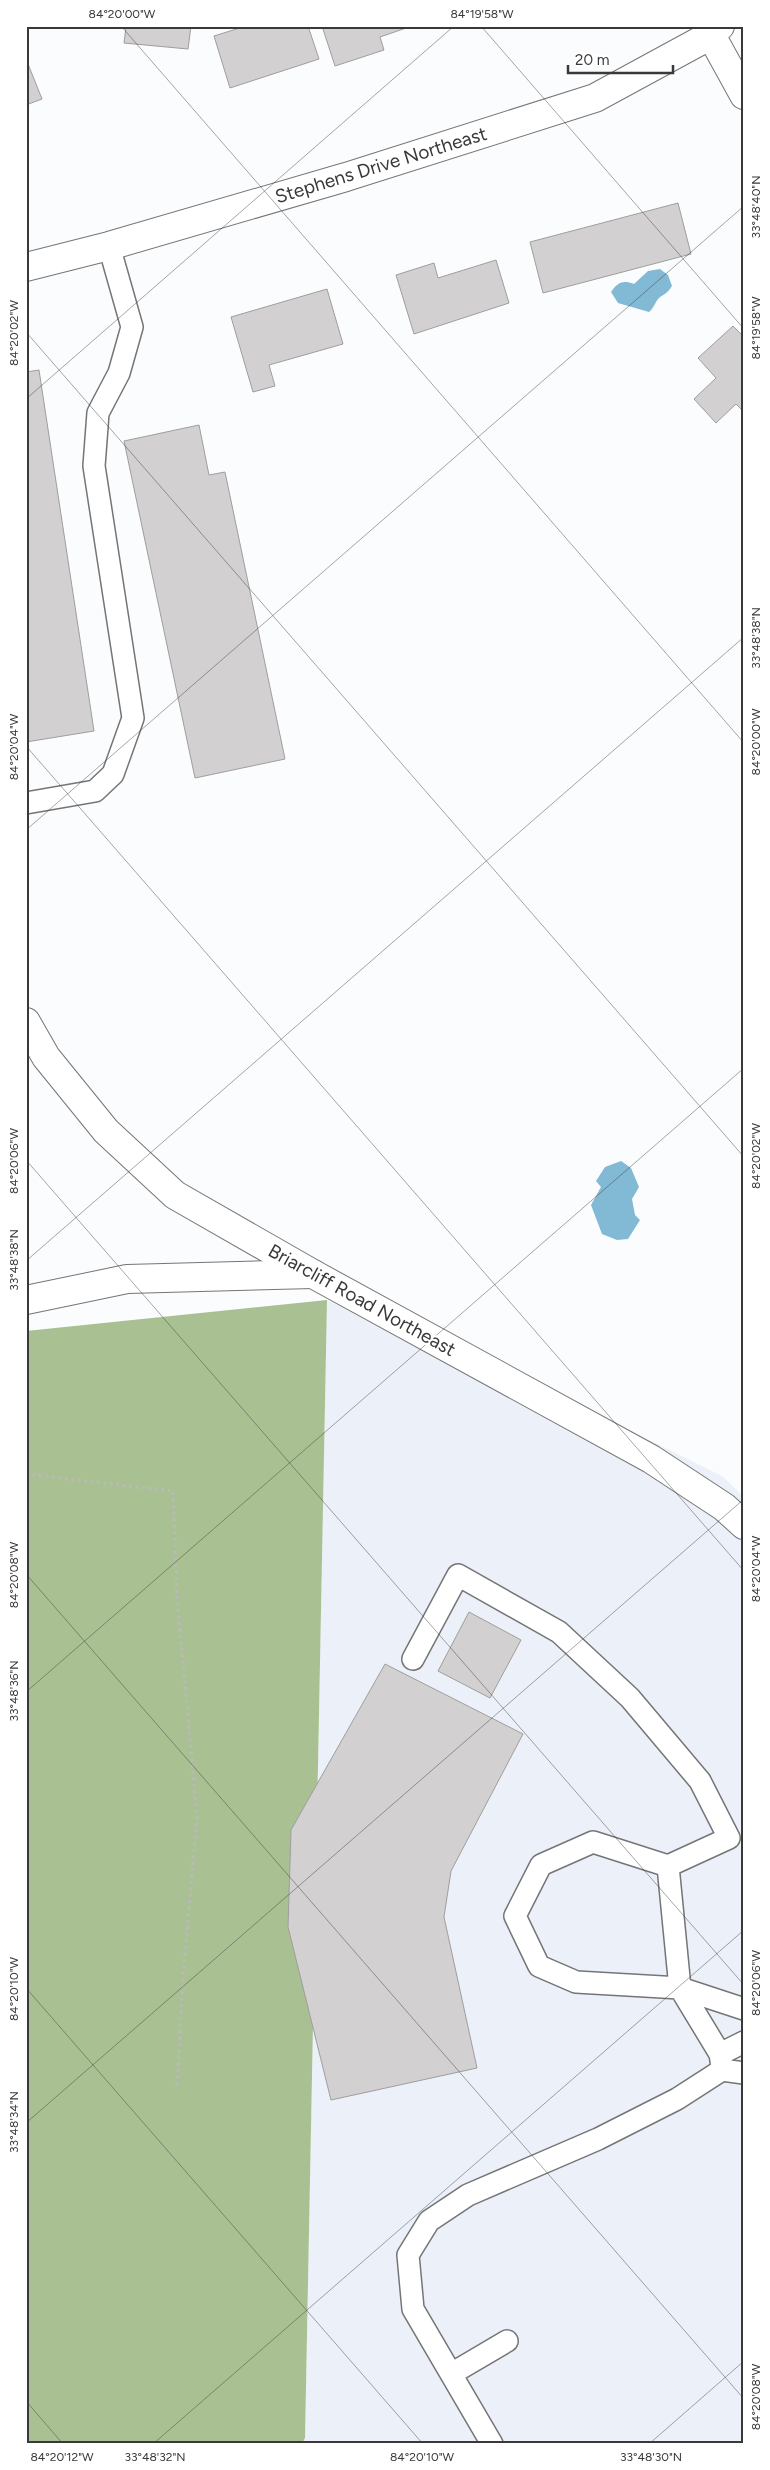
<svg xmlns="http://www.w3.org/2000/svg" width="770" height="2470" font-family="Figtree,sans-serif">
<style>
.built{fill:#ecf0f9}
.forest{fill:#a9c192}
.water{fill:#82b9d4}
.building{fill:#d2d0d1;stroke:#9f9d9e}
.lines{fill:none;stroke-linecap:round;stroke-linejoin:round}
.service-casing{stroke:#757577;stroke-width:24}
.minor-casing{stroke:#757577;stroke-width:30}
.secondary-casing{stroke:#757577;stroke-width:30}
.path{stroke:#b9babb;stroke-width:3;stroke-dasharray:2.5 4;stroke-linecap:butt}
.service{stroke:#fff;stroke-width:21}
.minor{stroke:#fff;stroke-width:28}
.secondary{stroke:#fff;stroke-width:28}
.ticks{fill:none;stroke:#39393a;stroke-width:1;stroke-opacity:0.45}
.labels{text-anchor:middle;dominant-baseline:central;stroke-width:4.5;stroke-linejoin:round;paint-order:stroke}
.street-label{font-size:19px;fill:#39393a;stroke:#fff}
.neatline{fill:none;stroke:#39393a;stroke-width:2}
.ticks-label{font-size:12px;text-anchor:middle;fill:#39393a}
</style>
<rect width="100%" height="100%" fill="#fbfcfd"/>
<!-- built -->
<path class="built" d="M327,1300L565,1398L722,1476L744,1497V2444H302L305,2438Z"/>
<!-- forest -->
<path class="forest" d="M327,1300L305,2438L302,2444H26V1331Z"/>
<!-- water -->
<path class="water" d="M660,269L668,275L672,286C668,293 664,294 659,298C655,302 654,308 649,312L618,303L611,292C618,282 623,280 634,284L648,271Z
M621,1161L631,1168L639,1187L632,1199L635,1215L640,1220L628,1239L617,1240L602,1234L591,1205L601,1187L596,1181L605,1167Z"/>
<!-- building -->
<path class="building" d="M116,26H191L188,49L124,43L126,27Z
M246,26H308L319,59L230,88L214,36Z
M322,26H412L380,37L384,50L335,66Z
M26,59L42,99L26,105Z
M678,203L691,254L543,293L530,242Z
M496,260L509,303L414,334L396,275L434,263L438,278Z
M327,289L343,344L269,365L275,386L253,392L231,317Z
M733,326L744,337V412L736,404L716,423L694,399L716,378L698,358Z
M39,370L94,731L26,742V372Z
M199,425L209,475L225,472L285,759L195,778L124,441Z
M469,1612L521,1640L490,1698L438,1671Z
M385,1664L523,1734L451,1871L444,1917L477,2068L331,2100L288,1927L291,1830Z"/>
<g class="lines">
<defs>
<path id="service" d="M26,803L95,791L113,774L133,718L94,466L98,413L119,373L132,327L109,246
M413,1659L458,1575L559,1632L630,1698L700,1781L729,1838L668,1866L593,1842L541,1865L515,1916L539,1966L576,1982L680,1988L744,2009
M668,1866L680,1988L720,2054
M722,2067L720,2054L744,2042
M451,2374L507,2341
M492,2444L413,2309L408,2255L429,2221L468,2195L598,2139L677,2099L722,2070L744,2073"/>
<path id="minor" d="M711,35L744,95
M26,267L109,246L346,177L595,98L711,35L720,26
M26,1300L127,1279L313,1274"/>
<path id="secondary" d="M26,1022L46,1057L106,1131L175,1195L313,1274L651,1459L724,1507L744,1525"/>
</defs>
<!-- service casing -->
<use href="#service" class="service-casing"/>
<!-- minor casing -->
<use href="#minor" class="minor-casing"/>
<!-- secondary casing -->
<use href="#secondary" class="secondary-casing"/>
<!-- path -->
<path class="path" d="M26,1474L173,1491L177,1596L197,1817L183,1977L177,2087"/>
<!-- service -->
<use href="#service" class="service"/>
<!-- minor -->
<use href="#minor" class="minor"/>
<!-- secondary -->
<use href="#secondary" class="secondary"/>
</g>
<!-- ticks -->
<path class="ticks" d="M121,26L744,743M481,26L744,329M26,332L744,1157M26,399L454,26M26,746L744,1571M26,830L744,206M26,1160L744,1985M26,1261L744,637M26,1574L744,2399M26,1692L744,1068M26,1988L423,2444M26,2123L744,1499M26,2401L63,2444M153,2444L744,1930M649,2444L744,2361"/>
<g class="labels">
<!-- street labels -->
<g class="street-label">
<text transform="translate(381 165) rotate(-17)">Stephens Drive Northeast</text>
<text transform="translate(362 1300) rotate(29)">Briarcliff Road Northeast</text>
</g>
</g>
<!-- border -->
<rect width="770" height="2470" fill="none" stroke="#ffffff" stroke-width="55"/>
<!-- scale -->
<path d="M568 65v8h105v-8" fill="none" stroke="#39393a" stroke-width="2.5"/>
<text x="575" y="65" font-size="15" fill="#39393a" stroke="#ffffff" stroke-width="4" paint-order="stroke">20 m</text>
<rect x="28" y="28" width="714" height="2414" class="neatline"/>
<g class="ticks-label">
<text x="122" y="18">84°20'00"W</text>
<text x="482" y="18">84°19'58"W</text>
<text transform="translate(756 207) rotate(-90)" y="4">33°48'40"N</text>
<text transform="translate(756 328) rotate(-90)" y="4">84°19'58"W</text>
<text transform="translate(14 333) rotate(-90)" y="4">84°20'02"W</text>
<text transform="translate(756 638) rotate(-90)" y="4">33°48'38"N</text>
<text transform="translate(756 742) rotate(-90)" y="4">84°20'00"W</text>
<text transform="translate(14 747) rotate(-90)" y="4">84°20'04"W</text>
<text transform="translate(756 1156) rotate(-90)" y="4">84°20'02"W</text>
<text transform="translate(14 1161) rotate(-90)" y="4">84°20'06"W</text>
<text transform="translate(14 1260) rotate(-90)" y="4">33°48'38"N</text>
<text transform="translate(756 1569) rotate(-90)" y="4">84°20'04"W</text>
<text transform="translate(14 1575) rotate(-90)" y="4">84°20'08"W</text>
<text transform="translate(14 1691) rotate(-90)" y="4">33°48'36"N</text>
<text transform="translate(756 1983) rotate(-90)" y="4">84°20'06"W</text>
<text transform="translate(14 1989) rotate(-90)" y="4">84°20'10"W</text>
<text transform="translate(14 2122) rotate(-90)" y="4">33°48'34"N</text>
<text transform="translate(756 2397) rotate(-90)" y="4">84°20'08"W</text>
<text x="62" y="2461">84°20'12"W</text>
<text x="155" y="2461">33°48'32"N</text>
<text x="422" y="2461">84°20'10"W</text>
<text x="651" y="2461">33°48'30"N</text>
</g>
</svg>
